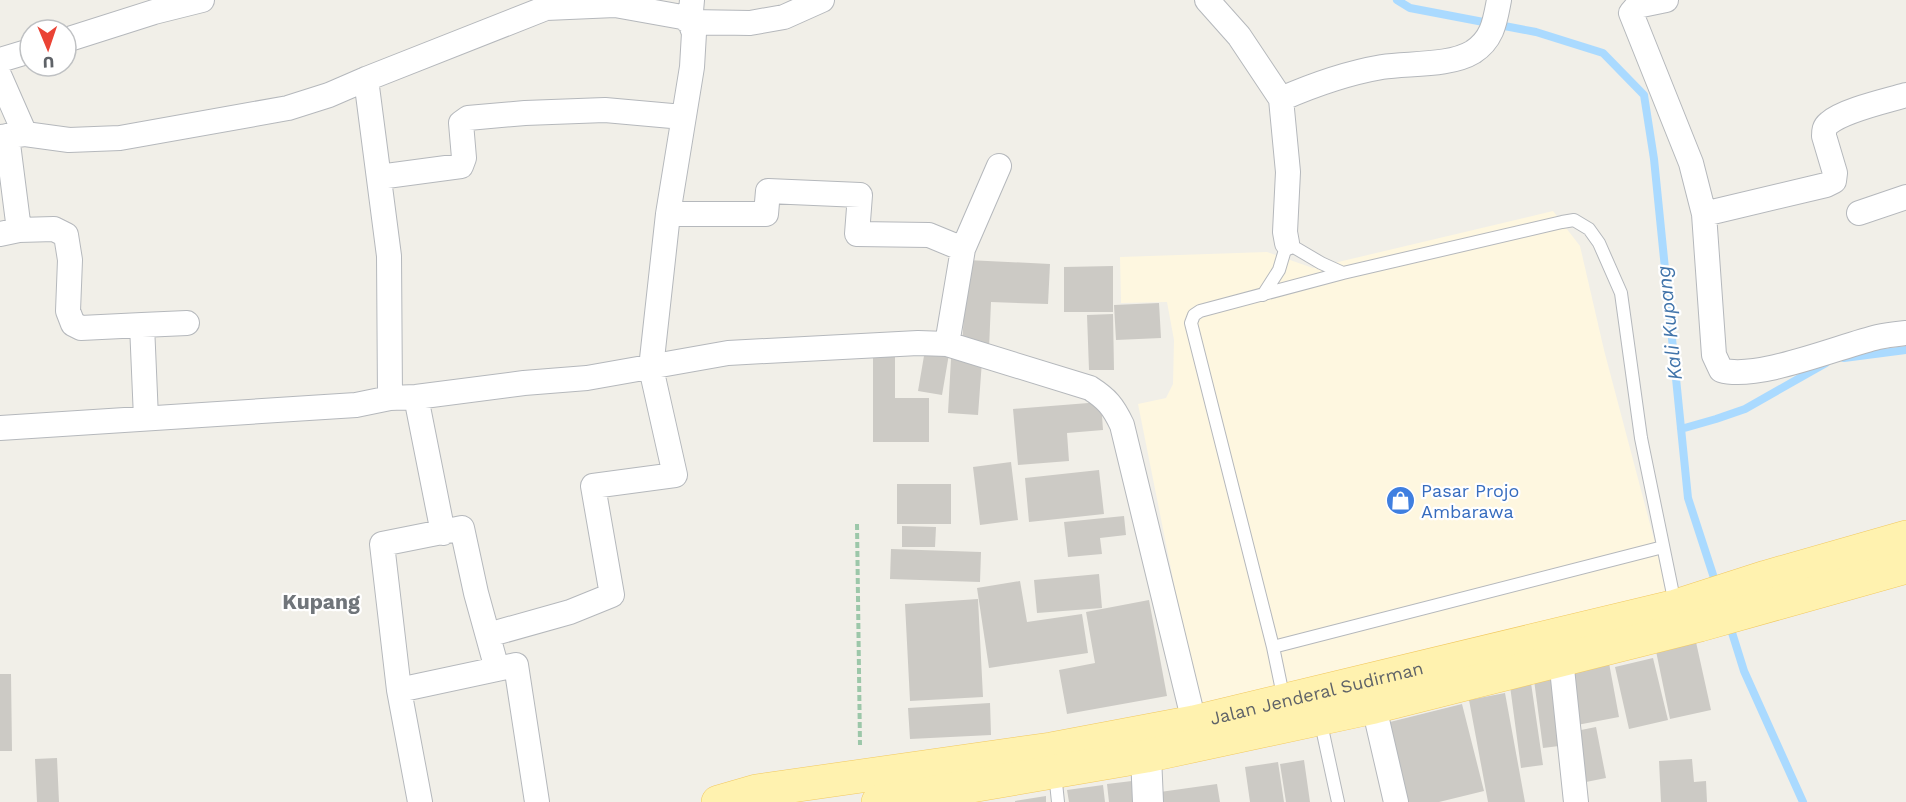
<svg xmlns="http://www.w3.org/2000/svg" width="1906" height="802" font-family="'Work Sans',sans-serif">
<style>
.commercial{fill:#fef7e0}
.lines{fill:none;stroke-linecap:round;stroke-linejoin:round}
.stream{stroke:#aadaff;stroke-width:8}
.building{fill:#cccac5}
.service-casing{stroke:#b5b8bc;stroke-width:14}
.minor-casing{stroke:#b5b8bc;stroke-width:26}
.tertiary-casing{stroke:#b5b8bc;stroke-width:32}
.primary-casing{stroke:#f2c960;stroke-width:34}
.path{stroke:#9cc7a9;stroke-width:4;stroke-dasharray:6 3;stroke-linecap:butt}
.service{stroke:#fff;stroke-width:12}
.minor{stroke:#fff;stroke-width:24}
.tertiary{stroke:#fff;stroke-width:30}
.primary{stroke:#fff2af;stroke-width:33}
.labels{text-anchor:middle;dominant-baseline:central;stroke-width:4.5;stroke-linejoin:round;paint-order:stroke}
.shop-label{font-size:18px;fill:#366cbe;stroke:#fff;text-anchor:start}
.street-label{font-size:18px;fill:#5f6368;stroke:#fff}
.water-label{font-size:20px;font-style:italic;fill:#4174aa;stroke:#fff}
.quarter-label{font-size:21px;font-weight:bold;fill:#70757a;stroke:#fff}
</style>
<rect width="100%" height="100%" fill="#f1efe8"/>
<!-- commercial -->
<path class="commercial" d="M1553,211L1580,246L1604,350L1669,596L1200,703L1191,669L1138,404L1166,398L1173,384L1174,340L1167,302L1121,303L1120,257L1267,252L1313,268Z"/>
<g class="lines">
<!-- stream -->
<path class="stream" d="M1397,0L1410,8L1536,32L1603,53L1644,95L1654,159L1688,498L1717,587
M1844,358L1906,350
M1681,429L1716,419L1745,409L1826,363
M1729,623L1744,671L1803,802"/>
</g>
<!-- building -->
<path class="building" d="M967,260L1050,264L1048,304L991,302L989,349L962,347Z
M1113,266V312H1064V267Z
M1159,303L1161,338L1116,340L1114,305Z
M1113,314L1114,370H1089L1087,315Z
M895,348V398H929V442H873V349Z
M925,350L949,354L942,395L918,391Z
M951,359L982,361L978,415L948,413Z
M1101,402L1103,430L1067,433L1069,461L1018,465L1013,409Z
M1011,462L1018,520L980,525L973,467Z
M1099,470L1104,514L1029,522L1025,478Z
M897,484H951V524H897Z
M1124,516L1126,535L1100,538L1102,554L1068,557L1064,522Z
M902,526L936,527L935,547H902Z
M891,549L981,552L980,582L890,579Z
M1099,574L1102,608L1037,613L1034,580Z
M1020,581L1027,622L1082,614L1088,653L989,668L977,588Z
M978,599L983,697L910,701L905,604Z
M1149,600L1167,696L1067,714L1059,670L1095,663L1086,612Z
M1696,642L1711,710L1670,719L1656,651Z
M1653,658L1668,720L1629,729L1615,667Z
M1609,663L1619,717L1577,725L1567,672Z
M0,674H11L12,751H0Z
M1559,677L1567,745L1543,748L1534,680Z
M1531,683L1543,765L1521,768L1510,686Z
M1505,693L1525,802H1488L1469,700Z
M990,703L991,735L910,739L908,708Z
M1462,704L1484,791L1439,802H1406L1386,723Z
M1596,727L1606,778L1581,783L1571,732Z
M57,758L59,802H37L35,759Z
M1692,759L1694,782L1706,781L1707,802H1661L1659,761Z
M1304,760L1310,802H1286L1280,764Z
M1278,762L1284,802H1250L1245,767Z
M1132,781L1134,802H1109L1107,784Z
M1217,784L1220,802H1161L1160,792Z
M1103,785L1105,802H1069L1067,790Z
M1046,796V802H1015V801Z"/>
<g class="lines">
<defs>
<path id="service" d="M1263,295L1279,270L1287,243L1321,263L1343,273
M1273,647L1663,547
M1284,700L1273,647L1191,323L1194,315L1200,311L1343,273L1562,222L1574,220L1589,229L1599,243L1621,293L1641,438L1675,604
M1320,719L1338,802
M1055,773L1058,802"/>
<path id="minor" d="M692,0L690,22L750,23L784,17L822,0
M1207,0L1239,36L1281,99L1288,172L1285,232L1287,243
M1666,0L1637,6L1631,13L1691,163L1704,214L1714,355L1721,370C1757,381 1840,346 1878,337C1887,335 1897,334 1906,333
M66,40L154,12L202,0
M0,60L30,51
M0,77L25,134
M366,79L389,256L390,398
M1281,99C1313,85 1347,73 1382,67C1409,63 1450,66 1473,52C1493,39 1495,21 1499,0
M0,137L25,134L69,140L120,138L288,108L329,95L366,79L546,8L615,5L682,17L690,22L694,33L692,67L668,214L651,368L675,475L593,486L612,595L570,612L488,635
M379,177L461,166L464,158L461,123L468,118L525,113L605,110L683,117
M1859,213L1906,197
M668,214H766L768,191L860,195L857,234L929,235L963,249
M1704,214L1826,185L1834,181L1835,173L1824,136C1824,131 1824,127 1829,123C1844,110 1886,101 1906,95
M19,230L54,229L66,235L70,260L68,311L73,324L81,328L142,325L146,418
M0,234L19,230L7,136
M142,325L187,323
M947,344L963,249L999,166
M416,397L443,533
M0,428L356,405L390,398L416,397L524,383L587,378L728,353L918,343L947,344L1090,388C1107,399 1113,406 1122,425L1194,722
M1561,659L1576,802
M399,690L516,665L537,802
M1374,707L1396,802
M420,802L399,690L382,544L462,528L476,593L497,669"/>
<path id="tertiary" d="M1146,756L1148,802"/>
<g id="primary">
<path id="s1" d="M718,802L756,791L1051,749L1194,722L1676,606L1766,577L1906,537"/>
<path d="M878,802L1146,756L1374,707L1700,625L1906,567"/>
</g>
</defs>
<!-- service casing -->
<use href="#service" class="service-casing"/>
<!-- minor casing -->
<use href="#minor" class="minor-casing"/>
<!-- tertiary casing -->
<use href="#tertiary" class="tertiary-casing"/>
<!-- primary casing -->
<use href="#primary" class="primary-casing"/>
<!-- path -->
<path class="path" d="M857,524L860,745"/>
<!-- service -->
<use href="#service" class="service"/>
<!-- minor -->
<use href="#minor" class="minor"/>
<!-- tertiary -->
<use href="#tertiary" class="tertiary"/>
<!-- primary -->
<use href="#primary" class="primary"/>
</g>
<!-- icons -->
<defs>
<symbol id="shop-disc" viewBox="-11 -11 22 22"><circle r="9.5" fill="#3f7fe0" stroke="#fff"/><path d="M-5-2.5h2.3a2.7 3.5 0 0 1 5.4 0H5L5.5 6h-11ZM-1.5-2.5h3a1.5 2.3 0 0 0-3 0Z" fill="#fff"/></symbol>
</defs>
<g fill-rule="evenodd">
<use href="#shop-disc" x="1384" y="484" width="33" height="33"/>
</g>
<g class="labels">
<!-- shop labels -->
<g class="shop-label">
<text x="1421" y="490">Pasar Projo<tspan x="1421" dy="21">Ambarawa</tspan></text>
</g>
<!-- street labels -->
<g class="street-label">
<text stroke="none"><textPath href="#s1" startOffset="609">Jalan Jenderal Sudirman</textPath></text>
</g>
<!-- water labels -->
<g class="water-label">
<text transform="translate(1669 323) rotate(-96)">Kali Kupang</text>
</g>
<!-- quarter labels -->
<g class="quarter-label">
<text x="321" y="601">Kupang</text>
</g>
</g>
<!-- north arrow -->
<g transform="translate(48 48) rotate(178)"><circle r="28" fill="#ffffff" stroke="#bfc1c3" stroke-width="1.5"/>
<path d="M0-4.5L10 22L0 15L-10 22Z" fill="#ea4335"/>
<text y="-9" font-size="16" font-weight="bold" text-anchor="middle" fill="#5f6368">U</text>
</g>
</svg>
